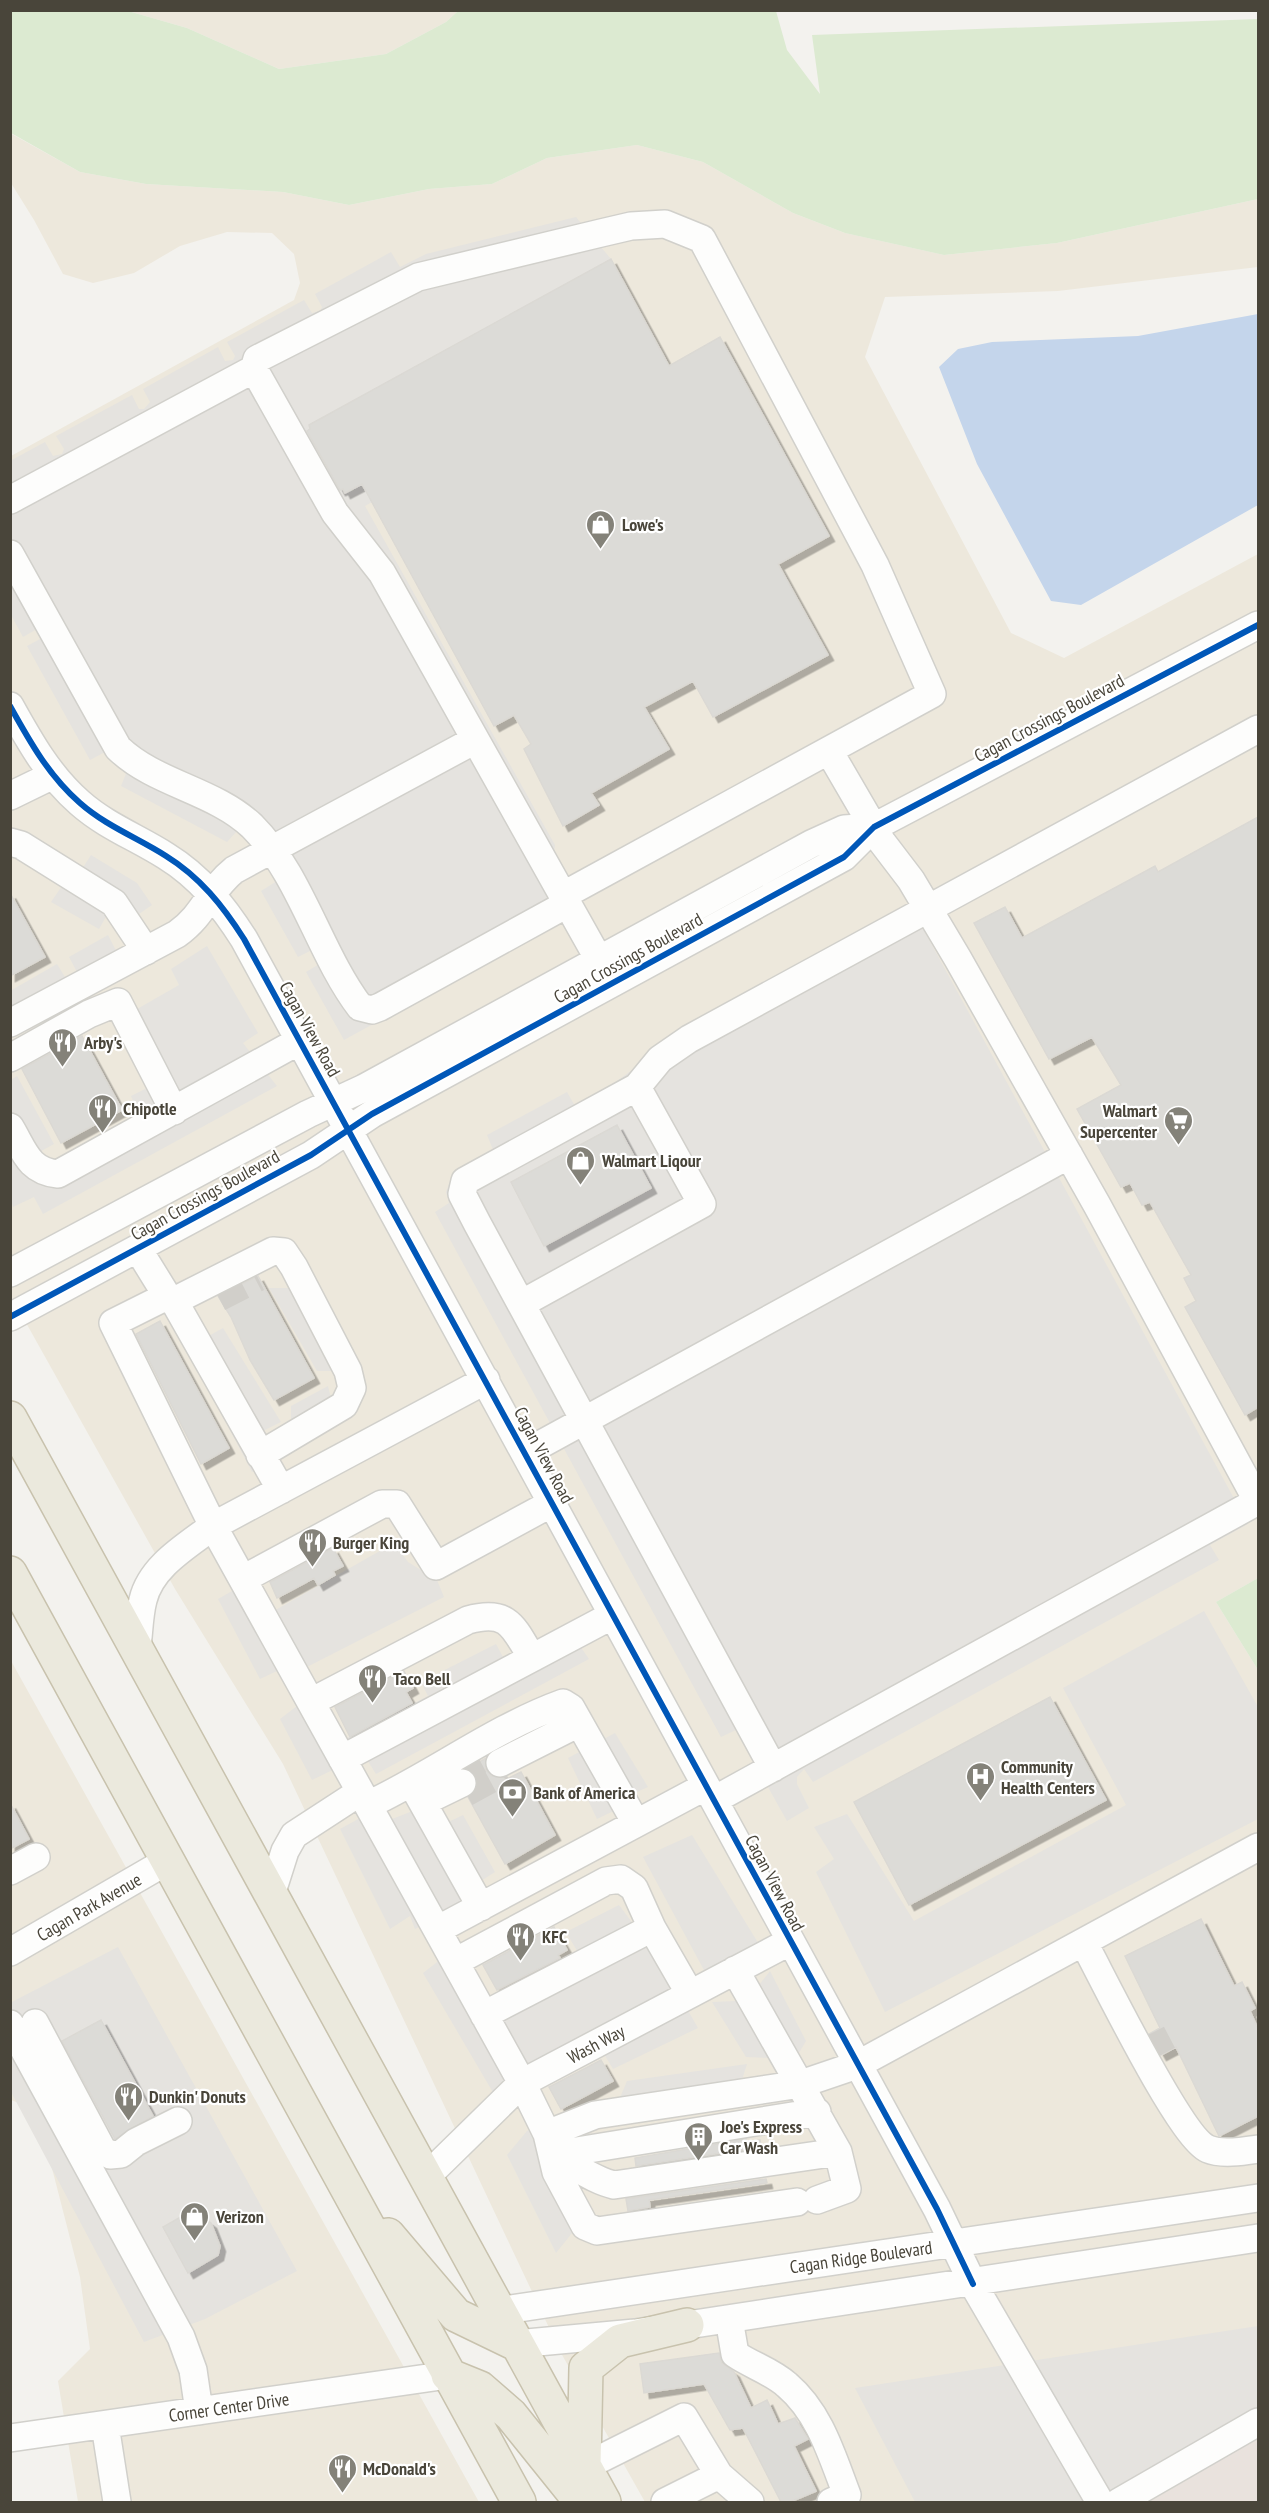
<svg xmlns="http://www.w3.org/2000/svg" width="1269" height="2513" font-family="'PT Sans Narrow',sans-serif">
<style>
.commercial{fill:#ede8dc}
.medical{fill:#e9e2dd}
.green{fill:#dcead1}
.parking{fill:#e5e3df;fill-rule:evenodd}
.water{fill:#c4d5eb}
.building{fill:#dcdbd7;stroke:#dbd9d4;stroke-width:1.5;filter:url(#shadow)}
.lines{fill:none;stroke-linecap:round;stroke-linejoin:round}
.minor-tunnel{stroke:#d1cfca;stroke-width:27;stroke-dasharray:27 14;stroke-linecap:butt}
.minor-casing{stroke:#d1d0cb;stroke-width:30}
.highway-casing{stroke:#c8c2ad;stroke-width:36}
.minor{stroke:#fdfdfc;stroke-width:27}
.highway{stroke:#ebe9dd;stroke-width:33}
.cycleway-casing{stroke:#fff;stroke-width:10}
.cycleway{stroke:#0057b8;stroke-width:6}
.labels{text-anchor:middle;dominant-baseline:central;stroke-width:4.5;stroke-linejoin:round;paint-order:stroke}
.poi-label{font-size:18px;font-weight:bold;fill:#49453a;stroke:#fff;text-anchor:start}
.street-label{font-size:18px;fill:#49453a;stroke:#fff}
</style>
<defs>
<filter id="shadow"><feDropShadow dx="5.5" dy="5.5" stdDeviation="0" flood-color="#0004"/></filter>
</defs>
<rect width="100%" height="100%" fill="#f3f2ee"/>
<!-- commercial -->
<path class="commercial" d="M128,11H458L446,22L386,54L279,69L187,28Z
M10,133L80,172L146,184L283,192L349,205L429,189L492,184L547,158L637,145L703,162L793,213L845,233L944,255L1057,243L1258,199V267L1058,291L885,297L865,357L1011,633L1064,658L1258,554V1578L1216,1602L1258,1670V2502H645L561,2353L283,1764L175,1589L11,1296V456L294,300L300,283L294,254L272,233L227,232L180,246L134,273L93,283L63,274L34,220L11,183Z
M10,1659L479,2502H78L58,2381L90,2349L80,2277L37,2110L11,2100Z"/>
<!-- medical -->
<path class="medical" d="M1258,2438V2502H1149Z"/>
<!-- green -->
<path class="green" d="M10,11H128L187,28L279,69L386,54L446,22L458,11H776L787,50L820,94L812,35L1258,19V199L1057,243L944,255L845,233L793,213L703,162L637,145L547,158L492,184L429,189L349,205L283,192L146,184L80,172L11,133Z
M1258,1578V1670L1216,1602Z"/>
<!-- parking -->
<path class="parking" d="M576,217L611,259L309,426L322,450L317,453L326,470L331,468V474L340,490L343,489L345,493L393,466L404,484L365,506L555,845L545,930L344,1040L306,972L321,963L314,949L298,957L261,891L277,881L275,876L244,834L238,830L227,842L121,786L127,771L105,752L90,760L27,646L42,638L37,629L23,637L11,615L10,461L45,442L53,456L62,454L64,449L56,436L132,395L139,409H144L150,402L143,389L218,347L225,361L233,360L235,356L227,342L304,300L312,313L320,311L322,307L315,294L391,252L400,267L426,254Z
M91,855L137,883L152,905L139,914L107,915L99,929L51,902L62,886L84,866Z
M910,905L1248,1524L1210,1545L1219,1560L813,1782L804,1769L797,1777V1784L809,1808L787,1821L736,1730L721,1737L435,1212L449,1203L446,1192L452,1176L494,1152L487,1135L567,1092L575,1106L599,1094L643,1062ZM617,1125L544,1245L511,1182Z
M108,935L126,970L11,1035L10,991L57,964L65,977L77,972L69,957Z
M207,946L258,1033L243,1043L277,1086L43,1214L34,1197L13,1207L11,1201V1080L17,1076L54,1144L34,1155L49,1164L139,1115L131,1096L155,1084L118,1020L179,985L171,969Z
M269,1288H312L362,1381L355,1414L252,1472L187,1348L223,1328L281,1422L261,1432L264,1444L291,1429V1406L328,1386L333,1406L341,1397L335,1371H317Z
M394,1543L408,1562L437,1580L444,1597L303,1669L277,1671L260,1679L218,1599L255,1578L272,1612Z
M1204,1611L1258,1707V1819L885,2012L816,1872L834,1859L814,1827L847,1814L914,1921L1126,1805L1063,1688Z
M566,1626L589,1659L376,1774L364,1755L312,1780L280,1719L297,1706L318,1704L341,1741L428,1696L421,1682L496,1644L503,1657Z
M615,1733L648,1787L628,1796L632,1802L597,1819L568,1758Z
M428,1805L442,1825L463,1815L495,1872L459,1895L463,1904L415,1929L410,1916L390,1929L340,1829L380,1807L387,1821Z
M692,1835L771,1964L686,2007L698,2028L613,2069L601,2049L498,2101L423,1973L454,1949L486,2004L580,1956L566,1932L619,1905L634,1925L692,1977L705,1972L643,1857Z
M118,1947L297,2271L205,2319L144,2342L11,2092L10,2003Z
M770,1971L806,2041L796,2058L814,2089L611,2119L555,2145L589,2212L556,2253L507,2155L527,2131L619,2100L627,2081L747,2064L740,2086L779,2078L771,2058L746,2057L712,2002L737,2001L755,1990Z
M1258,2326V2434L1146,2502H915L855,2388Z"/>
<!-- water -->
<path class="water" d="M1258,314V505L1081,605L1051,601L977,464L939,367L958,349L992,342L1138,336Z"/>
<!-- building -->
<path class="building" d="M611,259L669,366L720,337L829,536L778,564L828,655L713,717L693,681L644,707L669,749L591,793L599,805L563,826L524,749L531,744L514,715L494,726L362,484L345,493L343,489L340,490L307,431L310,429L309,425Z
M1258,817V1407L1245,1415L1185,1307L1196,1301L1184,1278L1191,1275L1150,1202L1142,1205L1130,1183L1121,1187L1077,1109L1121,1085L1092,1037L1049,1059L974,923L1005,907L1022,938L1155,866L1158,872Z
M10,893L45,957L10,976Z
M82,1036L122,1110L61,1143L22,1069Z
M617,1125L651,1188L544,1246L511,1182Z
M258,1276L314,1378L274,1400L250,1360L231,1317L218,1296Z
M160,1321L229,1448L201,1464L136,1334Z
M333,1548L343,1566L333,1571L335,1575L318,1585L314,1578L277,1598L270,1582Z
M404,1671L413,1688L406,1692L412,1703L350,1737L335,1707Z
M1050,1697L1106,1800L909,1905L854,1802Z
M486,1758V1770L492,1776L509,1778L521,1772L555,1835L505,1864L468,1797L475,1791L478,1784L476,1776L467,1769Z
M10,1803L29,1839L10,1849Z
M1201,1919L1234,1986L1242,1982L1255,2008L1250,2011L1258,2029V2116L1219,2136L1176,2047L1161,2055L1149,2034L1160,2028L1125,1956Z
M554,1927L567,1950L558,1955L560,1958L497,1990L483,1965Z
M101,2020L153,2116L115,2139L62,2041Z
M601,2060L613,2081L561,2109L549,2087Z
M746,2139V2142L760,2140L761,2147L636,2166L635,2158Z
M766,2179L767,2183L649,2200L650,2207L628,2211L626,2199Z
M193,2210L211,2223L220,2246L218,2255L188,2273L163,2227Z
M719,2353L722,2363L734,2372L751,2408L767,2400L778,2424L795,2418L808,2439L794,2446L816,2491L790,2502H781L743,2428L730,2430L704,2384L644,2393L640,2364Z"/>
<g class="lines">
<!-- minor-tunnel -->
<path class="minor-tunnel" d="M219,1298L258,1278
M456,1773L494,1753
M466,1793L505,1772
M1152,2033L1163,2054"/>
<defs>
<path id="minor" d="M10,500L254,369
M10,554L118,748C155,784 214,790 252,826C301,875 319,953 360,1007L372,1010L380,1007L567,904
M10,706C30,742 49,776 80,803C106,826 138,838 166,856C200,877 223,906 244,939L937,2209L973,2284L1100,2502
M829,751L882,842L911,880L958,959L1097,1205L1258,1502
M10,796L53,775
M10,842L21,845L114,903L146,951
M562,896L932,694L875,565L702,239L665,224L631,226L601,233L418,277L257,359L254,369L335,513L382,573L612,983
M10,1023L177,934C205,914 209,890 234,870L475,740
M10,1058L89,1014L118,1002L174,1111
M10,1127C24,1150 28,1171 58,1174L299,1041
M138,1249L167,1296L174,1301L281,1490
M10,1273L308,1114L364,1088L811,844L844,829L874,827
M167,1296L113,1323L213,1526L522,2083L547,2134L556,2172L585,2226L597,2231L797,2202
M174,1301L273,1251L284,1252L294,1267L348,1371L352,1388L344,1405L260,1455
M521,1304L702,1204L637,1087
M10,1317L311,1155L372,1114L844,857L874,827L1258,625
M525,1453L1069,1155
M243,1579L382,1504H397L436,1566L552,1503
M137,1647C139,1632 139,1615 143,1600C151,1566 187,1546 213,1526L486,1380
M311,1702L468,1620C508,1609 513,1626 532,1658
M342,1759L613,1615
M500,1763L579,1723
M773,1768L477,1223L462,1194L465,1181L637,1087L660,1059L689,1039L1258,729
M412,1784L481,1907
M714,1800L1258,1501
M423,1802L462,1783
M368,1805C434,1774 494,1728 563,1703L571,1708L636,1823
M10,1871L36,1857
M271,1895L285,1851L294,1835L360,1792
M437,1930L706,1786
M1084,1943C1103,1978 1180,2137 1208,2149C1222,2155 1245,2151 1258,2149
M10,1952L167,1861
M455,1962L606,1881L621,1879L634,1888L652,1928
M735,1970L838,2152L847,2189L817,2200
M484,2015L652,1928L690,1994
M35,2023L102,2149L110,2155L121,2154L136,2142L178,2121
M10,2024L181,2337L193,2370L199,2411
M547,2134L595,2115L801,2084L857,2065L1258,1847
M552,2155C573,2164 592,2180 614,2185L838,2152
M552,2155L817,2112
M425,2178L522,2083L789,1942
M498,2311L1258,2198
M729,2319L735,2354C751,2365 773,2372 787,2385C820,2413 832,2456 847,2495L831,2502
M516,2344L635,2333L1258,2238
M105,2425L117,2502
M10,2438L448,2375
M584,2467L684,2417L719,2475L665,2502
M719,2475L750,2502
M1119,2502L1258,2422"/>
<path id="highway" d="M10,1418L604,2502
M10,1573L519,2502
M388,2235L456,2315L516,2344
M448,2375L480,2388L511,2415L581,2502
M584,2465L586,2368L620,2341L687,2325"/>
</defs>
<!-- minor casing -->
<use href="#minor" class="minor-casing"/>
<!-- highway casing -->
<use href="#highway" class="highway-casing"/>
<!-- minor -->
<use href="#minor" class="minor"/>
<!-- highway -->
<use href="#highway" class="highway"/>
<defs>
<path id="cycleway" d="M10,706C30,742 49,776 80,803C106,826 138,838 166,856C200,877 223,906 244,939L937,2209L973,2284
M10,1317L311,1155L372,1114L844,857L874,827L1258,625"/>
</defs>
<!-- cycleway casing -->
<use href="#cycleway" class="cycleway-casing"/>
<!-- cycleway -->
<use href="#cycleway" class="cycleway"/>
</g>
<!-- icons -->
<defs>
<symbol id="shop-pin" viewBox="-11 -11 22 30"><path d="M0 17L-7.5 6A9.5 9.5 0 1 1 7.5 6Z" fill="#848279" stroke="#fff"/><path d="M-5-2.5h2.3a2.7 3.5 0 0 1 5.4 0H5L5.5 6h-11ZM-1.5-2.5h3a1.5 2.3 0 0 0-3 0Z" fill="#fff"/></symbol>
<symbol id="restaurant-pin" viewBox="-11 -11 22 30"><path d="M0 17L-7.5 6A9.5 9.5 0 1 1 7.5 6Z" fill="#848279" stroke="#fff"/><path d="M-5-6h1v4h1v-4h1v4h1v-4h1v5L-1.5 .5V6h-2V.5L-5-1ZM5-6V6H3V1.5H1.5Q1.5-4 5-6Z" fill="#fff"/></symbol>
<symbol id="supermarket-pin" viewBox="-11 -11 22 30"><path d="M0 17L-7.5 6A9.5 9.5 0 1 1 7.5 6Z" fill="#848279" stroke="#fff"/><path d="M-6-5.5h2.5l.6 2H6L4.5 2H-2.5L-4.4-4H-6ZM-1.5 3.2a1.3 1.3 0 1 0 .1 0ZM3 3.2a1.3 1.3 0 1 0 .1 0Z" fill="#fff"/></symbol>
<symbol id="hospital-pin" viewBox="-11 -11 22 30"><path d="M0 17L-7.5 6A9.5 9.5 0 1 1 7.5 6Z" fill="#848279" stroke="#fff"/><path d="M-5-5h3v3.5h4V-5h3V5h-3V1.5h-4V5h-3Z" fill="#fff"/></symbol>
<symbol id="bank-pin" viewBox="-11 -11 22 30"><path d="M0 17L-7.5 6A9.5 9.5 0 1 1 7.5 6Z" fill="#848279" stroke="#fff"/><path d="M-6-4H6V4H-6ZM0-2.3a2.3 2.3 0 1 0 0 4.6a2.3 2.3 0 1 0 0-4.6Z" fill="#fff"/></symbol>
<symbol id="building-pin" viewBox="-11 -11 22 30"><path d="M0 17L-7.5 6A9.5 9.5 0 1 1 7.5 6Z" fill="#848279" stroke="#fff"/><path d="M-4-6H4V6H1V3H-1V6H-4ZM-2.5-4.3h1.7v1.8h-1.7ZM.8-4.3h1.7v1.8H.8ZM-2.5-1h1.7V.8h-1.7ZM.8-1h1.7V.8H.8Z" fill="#fff"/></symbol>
</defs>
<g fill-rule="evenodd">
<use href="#shop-pin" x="584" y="508" width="33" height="45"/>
<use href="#restaurant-pin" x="46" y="1026" width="33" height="45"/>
<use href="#restaurant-pin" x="86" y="1092" width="33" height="45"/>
<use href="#supermarket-pin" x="1162" y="1104" width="33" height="45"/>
<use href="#shop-pin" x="564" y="1144" width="33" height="45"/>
<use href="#restaurant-pin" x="296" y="1526" width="33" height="45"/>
<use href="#restaurant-pin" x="356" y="1662" width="33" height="45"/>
<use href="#hospital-pin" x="964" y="1760" width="33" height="45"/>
<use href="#bank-pin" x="496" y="1776" width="33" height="45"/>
<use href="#restaurant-pin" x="504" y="1920" width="33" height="45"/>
<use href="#restaurant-pin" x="112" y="2080" width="33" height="45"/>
<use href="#building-pin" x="682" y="2120" width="33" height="45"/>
<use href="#shop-pin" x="178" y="2200" width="33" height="45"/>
<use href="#restaurant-pin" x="326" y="2452" width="33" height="45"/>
</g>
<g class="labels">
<!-- poi labels -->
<g class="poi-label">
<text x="622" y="524">Lowe's</text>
<text x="84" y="1042">Arby's</text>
<text x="123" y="1108">Chipotle</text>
<text x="1157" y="1110" text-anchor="end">Walmart<tspan x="1157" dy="21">Supercenter</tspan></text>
<text x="602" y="1160">Walmart Liqour</text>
<text x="333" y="1542">Burger King</text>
<text x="393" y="1678">Taco Bell</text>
<text x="1001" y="1766">Community<tspan x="1001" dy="21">Health Centers</tspan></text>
<text x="533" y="1792">Bank of America</text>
<text x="542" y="1936">KFC</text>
<text x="149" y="2096">Dunkin' Donuts</text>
<text x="720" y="2126">Joe's Express<tspan x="720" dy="21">Car Wash</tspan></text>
<text x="216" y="2216">Verizon</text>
<text x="363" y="2468">McDonald's</text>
</g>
<!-- street labels -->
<g class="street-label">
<text transform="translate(1049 718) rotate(-28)">Cagan Crossings Boulevard</text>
<text transform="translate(628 958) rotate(-29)">Cagan Crossings Boulevard</text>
<text transform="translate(310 1029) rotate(61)">Cagan View Road</text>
<text transform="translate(205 1195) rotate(-29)">Cagan Crossings Boulevard</text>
<text transform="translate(544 1455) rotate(62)">Cagan View Road</text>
<text transform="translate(775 1883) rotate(62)">Cagan View Road</text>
<text transform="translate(89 1907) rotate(-30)">Cagan Park Avenue</text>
<text transform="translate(596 2044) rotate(-28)">Wash Way</text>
<text transform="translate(861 2257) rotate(-8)">Cagan Ridge Boulevard</text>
<text transform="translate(229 2407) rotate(-8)">Corner Center Drive</text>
</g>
</g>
<!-- border -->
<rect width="1269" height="2513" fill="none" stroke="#49453a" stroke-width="24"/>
</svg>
